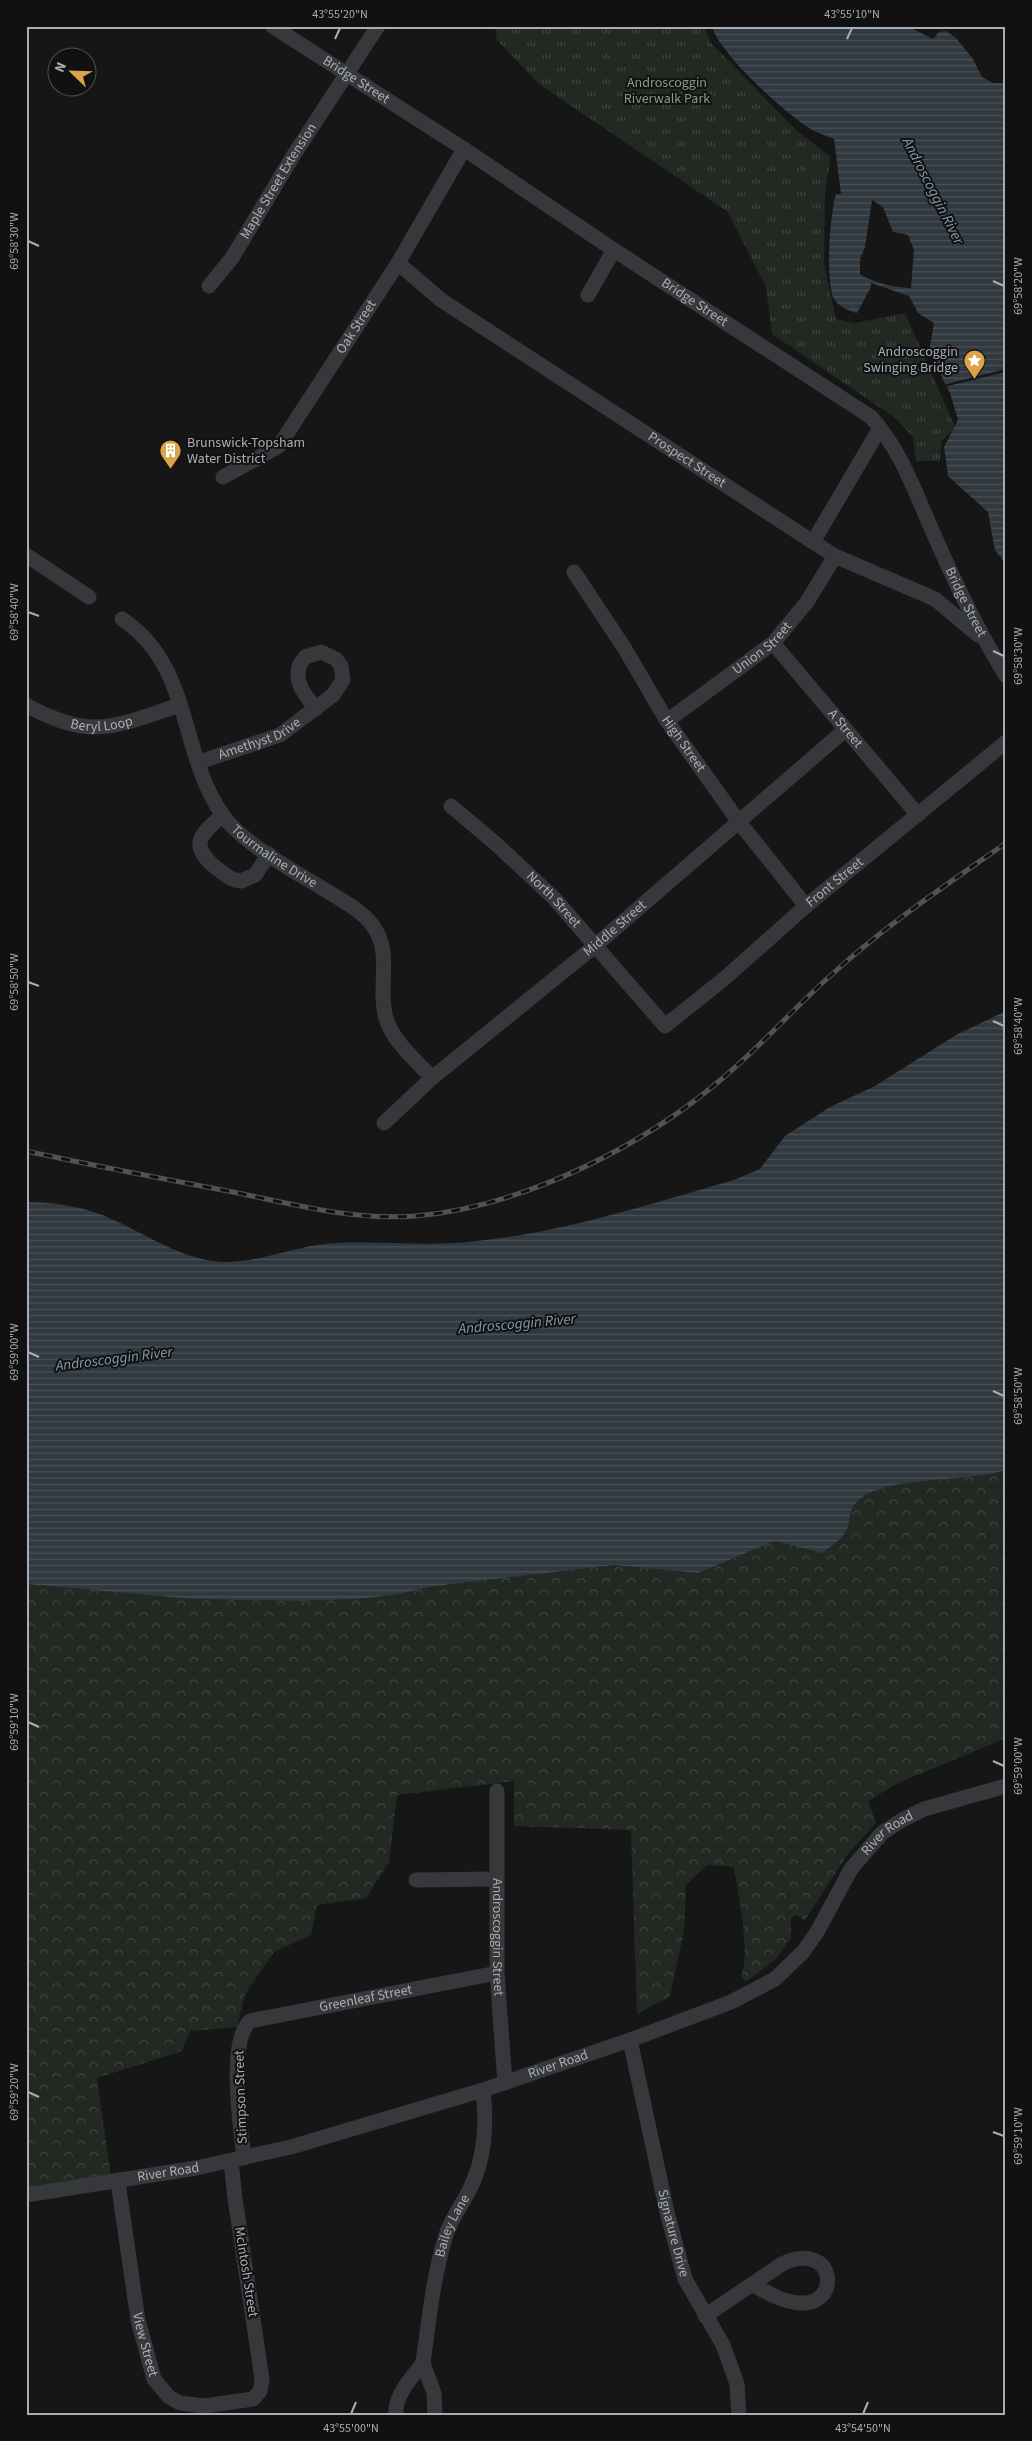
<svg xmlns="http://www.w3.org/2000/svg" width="1032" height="2441" font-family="'Source Sans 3',sans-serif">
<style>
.forest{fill:url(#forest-crowns)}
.park{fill:url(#park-tufts)}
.water{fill:url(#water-rules);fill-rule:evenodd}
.pier{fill:#161617}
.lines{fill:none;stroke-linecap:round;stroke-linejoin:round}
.minor{stroke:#37383c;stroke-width:15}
.rail-casing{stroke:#505257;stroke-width:5}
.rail{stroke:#111112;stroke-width:3;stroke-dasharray:9;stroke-linecap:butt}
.ticks{fill:none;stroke:#a9aeb6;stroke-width:2}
.labels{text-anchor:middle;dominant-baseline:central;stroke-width:4;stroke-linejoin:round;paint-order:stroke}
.street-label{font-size:14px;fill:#a9aeb6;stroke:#111112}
.park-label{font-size:14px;fill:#839e83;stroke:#111112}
.poi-label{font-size:14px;fill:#a9aeb6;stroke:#111112;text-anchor:end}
.water-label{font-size:15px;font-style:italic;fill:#849cad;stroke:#111112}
.neatline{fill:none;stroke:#a9aeb6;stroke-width:2}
.ticks-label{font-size:12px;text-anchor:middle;fill:#a9aeb6}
</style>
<defs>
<pattern id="forest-crowns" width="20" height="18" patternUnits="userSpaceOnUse" patternTransform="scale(1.25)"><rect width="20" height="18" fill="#222923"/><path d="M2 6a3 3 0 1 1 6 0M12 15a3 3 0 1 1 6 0" fill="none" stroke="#3f4641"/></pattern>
<pattern id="park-tufts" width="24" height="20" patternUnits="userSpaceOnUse" patternTransform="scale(1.25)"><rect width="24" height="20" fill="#222923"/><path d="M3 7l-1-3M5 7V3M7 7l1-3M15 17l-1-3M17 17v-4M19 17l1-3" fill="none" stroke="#3f4641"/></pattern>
<pattern id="water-rules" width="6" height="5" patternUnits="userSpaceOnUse" patternTransform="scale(1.25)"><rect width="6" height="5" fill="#30393f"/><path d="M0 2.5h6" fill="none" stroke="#4b5358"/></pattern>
</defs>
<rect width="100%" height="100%" fill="#161617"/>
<!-- forest -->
<path class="forest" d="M1006,1470V1738L898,1783L868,1801L876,1823L847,1855L805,1920L795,1915L791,1919V1938L775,1960L746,1982L741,1976C751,1952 738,1894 734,1867L707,1865L686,1885L684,1931L670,1996L637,2014L631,1830L514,1826V1781L397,1795L389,1862L366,1898L317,1905L311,1935L274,1952L245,1994L237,2027L190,2031L182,2051L97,2078L111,2177L26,2189V1584L192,1599L303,1601L358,1599L394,1595L435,1586L614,1565L698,1573L775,1541L822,1553L846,1531C847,1524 847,1514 851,1508C875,1473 966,1483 1006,1470Z"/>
<!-- park -->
<path class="park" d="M495,26H704L711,43L797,131L831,157L825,191L824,264L836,319L855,323L905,313L955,427L941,442L940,461H916L913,437L894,417L772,334L766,287L728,212L539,84L497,40Z"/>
<!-- water -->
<path class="water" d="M712,26H907L933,39L939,32L946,31L956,38L973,59L982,77L993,83H1004L1006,79V564L995,550L988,512L948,476L944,447L958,420L950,393L929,352L934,323L918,313L909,296L871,283V287L857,313C849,311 839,307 834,299C825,282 830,213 836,194H841L834,139C825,135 814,132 806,126C783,111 718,52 712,26ZM872,200L883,207L893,232L908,235L914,250L911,288C894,287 873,283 860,274V259L865,247Z
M1006,1011V1470C969,1482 887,1476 860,1499C848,1508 851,1517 847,1529C843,1539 830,1547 822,1553L775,1541L698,1573L614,1565L435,1586L394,1595L358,1599L303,1601L192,1599L26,1584V1202C55,1202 87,1207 114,1220C149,1236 183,1260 223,1262C262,1263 298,1244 338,1243C384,1241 431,1247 477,1241C565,1232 650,1204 734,1180L760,1169L785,1136L830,1107L875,1086L956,1035Z"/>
<!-- pier -->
<path class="pier" d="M1006,369L1005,372L944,387L943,385Z"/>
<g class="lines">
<!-- minor -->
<g class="minor">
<path id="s1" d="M272,26L464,149L614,250L871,417C903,453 916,495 935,537C956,585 978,631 1006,676"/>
<path id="s2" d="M398,263L441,300L813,542L835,556L935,599L978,635"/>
<path id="s3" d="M209,286L232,258L293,156L378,26"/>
<path d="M588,295L614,250"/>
<path id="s4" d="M223,477L279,446L398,263L464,149"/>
<path d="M813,542L880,428"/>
<path d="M26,555L89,597"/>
<path id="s5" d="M574,572L625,649L667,721L739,822L806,906"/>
<path id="s6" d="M122,619C192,665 179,752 222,814C244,846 302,875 335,896C348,904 364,913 373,926C393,953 377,988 386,1018C392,1041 417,1061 432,1078"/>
<path id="s7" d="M773,643L918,815"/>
<path id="s8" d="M26,705C92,741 113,727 180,705"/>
<path id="s9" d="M667,721L773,643L807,602L835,556"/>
<path id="s10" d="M199,762L280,735L333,695L343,680L341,666L336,659L321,652L305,657C289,676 303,693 316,709"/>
<path id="s11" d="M451,806L495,843L553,897L665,1026L725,978L806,906L1006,742"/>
<path d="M223,815C202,833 188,844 214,866C223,873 230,880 241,881L255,875L269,854"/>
<path id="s12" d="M384,1123L432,1078L596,945L845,730"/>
<path id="s13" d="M497,1791V1973L505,2083"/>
<path d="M416,1880L496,1879"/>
<path id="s14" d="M630,2040L667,2212L685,2279L723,2345L737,2384L739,2415"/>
<path id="s15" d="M244,2158C241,2128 227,2042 250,2021L497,1973"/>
<path id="s16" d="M118,2182L138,2320L154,2379L169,2397L180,2403L204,2406L253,2399L260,2391L262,2379L235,2198L231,2161"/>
<path id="s17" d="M26,2195L196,2168L291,2147L483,2090L630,2040L731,2002L775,1979L803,1952L817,1932L851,1869L882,1833L902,1820L924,1809L1006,1786"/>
<path d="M705,2316L782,2264C836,2239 842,2306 800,2303C783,2302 768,2293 753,2285"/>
<path id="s18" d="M423,2363C429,2320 433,2277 446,2235C451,2219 461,2206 469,2191C485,2159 487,2126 483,2090"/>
<path d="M396,2415C394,2396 412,2377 423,2363L434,2393L435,2415"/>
</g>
<defs>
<path id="rail" d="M26,1151C95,1166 164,1179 233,1192C292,1204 354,1221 415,1216C522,1207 643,1147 724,1077C761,1046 793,1009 829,977C883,927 946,885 1006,843"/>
</defs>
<!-- rail casing -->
<use href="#rail" class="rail-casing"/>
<!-- rail -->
<use href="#rail" class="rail"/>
</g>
<!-- ticks -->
<path class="ticks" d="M335,39L340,28M847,39L852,28M28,241L39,246M993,281L1004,286M28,612L39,616M993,651L1004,656M28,982L39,986M993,1021L1004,1026M28,1352L39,1357M993,1391L1004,1396M28,1722L39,1727M993,1761L1004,1766M28,2092L39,2097M993,2132L1004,2136M351,2414L356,2402M863,2414L868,2402"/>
<!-- icons -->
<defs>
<symbol id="sight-pin" viewBox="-11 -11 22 30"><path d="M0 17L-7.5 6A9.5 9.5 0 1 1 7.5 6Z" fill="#dca449" stroke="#111112"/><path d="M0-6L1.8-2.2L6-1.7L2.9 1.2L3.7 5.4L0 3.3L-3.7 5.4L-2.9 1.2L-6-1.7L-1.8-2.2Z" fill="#fff"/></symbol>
<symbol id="building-pin" viewBox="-11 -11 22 30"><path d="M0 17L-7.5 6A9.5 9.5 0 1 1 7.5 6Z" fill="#dca449" stroke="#111112"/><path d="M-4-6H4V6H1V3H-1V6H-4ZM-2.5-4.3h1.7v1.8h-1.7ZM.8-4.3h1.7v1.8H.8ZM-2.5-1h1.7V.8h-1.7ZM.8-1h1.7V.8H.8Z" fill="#fff"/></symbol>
</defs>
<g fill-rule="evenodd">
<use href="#sight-pin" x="962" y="348" width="25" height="34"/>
<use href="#building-pin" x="158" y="438" width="25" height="34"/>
</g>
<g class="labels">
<!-- street labels -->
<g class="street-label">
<text stroke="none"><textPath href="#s1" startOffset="100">Bridge Street</textPath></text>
<text stroke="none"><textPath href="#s3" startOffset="126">Maple Street Extension</textPath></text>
<text stroke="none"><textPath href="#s1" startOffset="505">Bridge Street</textPath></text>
<text stroke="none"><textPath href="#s4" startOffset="206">Oak Street</textPath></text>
<text stroke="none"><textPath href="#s2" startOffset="350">Prospect Street</textPath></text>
<text stroke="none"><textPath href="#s1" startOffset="924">Bridge Street</textPath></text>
<text stroke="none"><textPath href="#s9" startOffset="120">Union Street</textPath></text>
<text stroke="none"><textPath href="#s8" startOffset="80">Beryl Loop</textPath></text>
<text stroke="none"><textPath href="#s7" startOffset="112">A Street</textPath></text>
<text stroke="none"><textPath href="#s10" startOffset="65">Amethyst Drive</textPath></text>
<text stroke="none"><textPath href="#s5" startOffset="204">High Street</textPath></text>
<text stroke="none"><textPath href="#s6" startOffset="291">Tourmaline Drive</textPath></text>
<text stroke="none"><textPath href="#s11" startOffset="530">Front Street</textPath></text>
<text stroke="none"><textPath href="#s11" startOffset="139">North Street</textPath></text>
<text stroke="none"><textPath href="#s12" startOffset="302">Middle Street</textPath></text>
<text stroke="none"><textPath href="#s17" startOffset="969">River Road</textPath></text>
<text stroke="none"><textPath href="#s13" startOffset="146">Androscoggin Street</textPath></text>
<text stroke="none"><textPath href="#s15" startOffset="258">Greenleaf Street</textPath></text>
<text stroke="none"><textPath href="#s17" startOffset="549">River Road</textPath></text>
<text transform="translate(241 2097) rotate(-92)">Stimpson Street</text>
<text stroke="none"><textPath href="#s17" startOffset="144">River Road</textPath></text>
<text stroke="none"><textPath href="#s18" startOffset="141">Bailey Lane</textPath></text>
<text stroke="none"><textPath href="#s14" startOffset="198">Signature Drive</textPath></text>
<text transform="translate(246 2272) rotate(81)">McIntosh Street</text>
<text stroke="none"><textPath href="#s16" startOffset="165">View Street</textPath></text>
</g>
<!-- park labels -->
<g class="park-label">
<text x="667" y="83">Androscoggin<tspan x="667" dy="16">Riverwalk Park</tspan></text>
</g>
<!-- poi labels -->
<g class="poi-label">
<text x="958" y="352">Androscoggin<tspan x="958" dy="16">Swinging Bridge</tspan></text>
<text x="187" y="443" text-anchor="start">Brunswick-Topsham<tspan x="187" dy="16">Water District</tspan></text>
</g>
<!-- water labels -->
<g class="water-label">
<text transform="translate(933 191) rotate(63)">Androscoggin River</text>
<text transform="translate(517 1324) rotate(-5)">Androscoggin River</text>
<text transform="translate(114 1359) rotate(-7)">Androscoggin River</text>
</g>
</g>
<!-- border -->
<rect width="1032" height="2441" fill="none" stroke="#111112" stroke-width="55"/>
<!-- north arrow -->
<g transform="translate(72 72) rotate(293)"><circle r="24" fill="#111112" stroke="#4e5054"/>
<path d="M0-4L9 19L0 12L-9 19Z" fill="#dca449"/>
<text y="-8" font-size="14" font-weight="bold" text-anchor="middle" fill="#a9aeb6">N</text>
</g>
<rect x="28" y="28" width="976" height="2386" class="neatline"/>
<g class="ticks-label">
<text x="340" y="18">43°55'20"N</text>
<text x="852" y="18">43°55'10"N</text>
<text transform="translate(14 241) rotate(-90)" y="4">69°58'30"W</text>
<text transform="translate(1018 286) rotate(-90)" y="4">69°58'20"W</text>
<text transform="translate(14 612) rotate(-90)" y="4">69°58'40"W</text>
<text transform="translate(1018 656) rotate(-90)" y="4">69°58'30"W</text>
<text transform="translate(14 982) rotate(-90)" y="4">69°58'50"W</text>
<text transform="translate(1018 1026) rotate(-90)" y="4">69°58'40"W</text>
<text transform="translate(14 1352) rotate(-90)" y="4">69°59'00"W</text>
<text transform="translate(1018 1396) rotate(-90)" y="4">69°58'50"W</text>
<text transform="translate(14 1722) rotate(-90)" y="4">69°59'10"W</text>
<text transform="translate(1018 1766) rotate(-90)" y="4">69°59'00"W</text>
<text transform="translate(14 2092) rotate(-90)" y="4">69°59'20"W</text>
<text transform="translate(1018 2136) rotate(-90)" y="4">69°59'10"W</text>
<text x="351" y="2432">43°55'00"N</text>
<text x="863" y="2432">43°54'50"N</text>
</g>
</svg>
